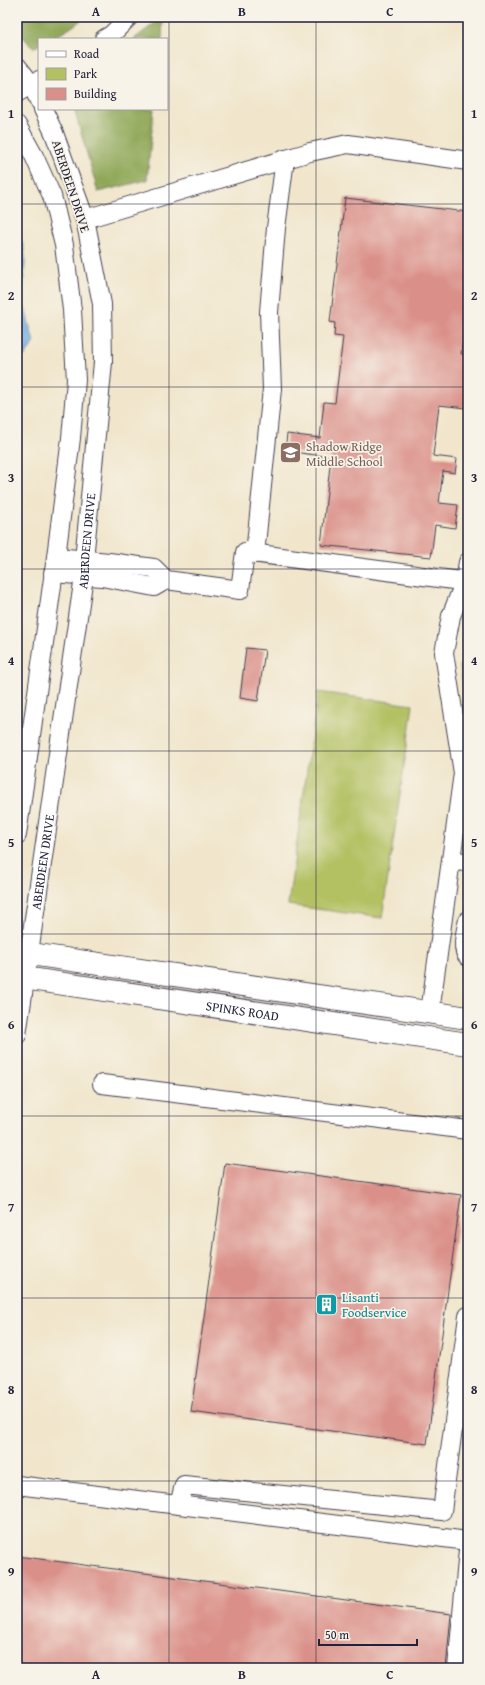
<svg xmlns="http://www.w3.org/2000/svg" width="485" height="1685" font-family="'Gentium Book Plus',serif">
<style>
.green{fill:#b4c163;stroke:#6b724f}
.forest{fill:#8fa759;stroke:#58644a}
.water{fill:#69a6db;stroke:#46648b}
.building{fill:#da9089}
.lines{fill:none;stroke-linecap:round;stroke-linejoin:round}
.minor-casing{stroke:#413f51;stroke-width:20}
.major-casing{stroke:#413f51;stroke-width:24}
.minor{stroke:#fff;stroke-width:18}
.major{stroke:#fff;stroke-width:22}
.grid{fill:none;stroke:#22223b;stroke-width:1;stroke-opacity:0.55}
.labels{text-anchor:middle;dominant-baseline:central;stroke-width:3.5;stroke-linejoin:round;paint-order:stroke}
.street-label{font-size:13px;fill:#22223b;stroke:#f7f3e8}
.education-label{font-size:13px;fill:#785e54;stroke:#f7f3e8;text-anchor:start}
.culture-label{font-size:13px;fill:#0d838f;stroke:#f7f3e8;text-anchor:start}
.neatline{fill:none;stroke:#22223b;stroke-width:1.5}
.grid-label{font-size:13px;text-anchor:middle;font-weight:bold;fill:#22223b}
</style>
<rect width="100%" height="100%" fill="#f7f3e8"/>
<filter id="ink" filterUnits="userSpaceOnUse"><feTurbulence type="fractalNoise" baseFrequency=".025" numOctaves="2"/><feDisplacementMap in="SourceGraphic" scale="8" xChannelSelector="R" yChannelSelector="G"/><feConvolveMatrix kernelMatrix="1 2 1 2 8 2 1 2 1" color-interpolation-filters="sRGB"/></filter>
<filter id="wash" filterUnits="userSpaceOnUse"><feTurbulence type="fractalNoise" baseFrequency=".012" numOctaves="4" result="noise"/><feDisplacementMap in="SourceGraphic" scale="16" xChannelSelector="R" yChannelSelector="G"/><feGaussianBlur stdDeviation="0.9" result="paint"/><feColorMatrix in="noise" values="0 0 0 0 0 0 0 0 0 0 0 0 0 0 0 0 0 1.4 0 .05"/><feComposite in="paint" operator="in"/></filter>
<g filter="url(#wash)">
<rect width="100%" height="100%" fill="#f1e6cc"/>
<!-- green -->
<path class="green" d="M468,663V716L460,665Z
M318,692L413,705L382,918L288,905Z"/>
<!-- forest -->
<path class="forest" d="M17,17H85C71,28 57,39 39,39V45L33,48L17,30Z
M163,17L162,39H134Z
M76,109H154L147,180L98,192L75,112Z"/>
<!-- water -->
<path class="water" d="M17,234C31,250 22,275 23,294C23,306 31,329 34,342L26,355L17,358Z"/>
<g id="blocks">
<!-- building -->
<path class="building" d="M345,198L468,212V324H465L461,354H468V388L466,408L439,405L433,456L457,459L455,473L443,471L439,503L458,505L455,528L435,525L431,557L321,545L331,457L285,451L287,434L320,438L324,402L335,403L343,337L334,336L335,323L330,322Z
M246,648L265,650L258,701L240,698Z
M225,1163L461,1195L427,1444L191,1412Z
M17,1556L451,1614L446,1668H17Z"/>
</g>
</g>
<g filter="url(#ink)">
<use href="#blocks" fill-opacity="0" stroke="#413f51" stroke-width="1"/>
<g class="lines">
<defs>
<g id="minor">
<path d="M104,39L111,35L129,17"/>
<path d="M17,66L32,85L39,101"/>
<path d="M17,93L39,80"/>
<path d="M17,125L34,156L52,196L64,245L72,310L76,380L71,438L56,557L17,835"/>
<path d="M85,219L310,152L348,144L468,161"/>
<path d="M255,554L272,389L269,312L276,228L285,159"/>
<path d="M56,557L109,562L154,568L166,580L240,590L245,552L468,582"/>
<path d="M53,573L102,577L154,587L166,580"/>
<path d="M451,861L468,862"/>
<path d="M468,920C466,930 460,949 468,957"/>
<path d="M430,1012L463,773L444,653L451,616L465,581L468,562"/>
<path id="s1" d="M17,1035L84,576V560L103,362L102,304L85,219L54,133L43,109"/>
<path d="M102,1084L468,1130"/>
<path d="M17,1485L468,1541"/>
<path d="M179,1505L184,1485L442,1511L468,1316"/>
<path d="M457,1668L468,1550"/>
</g>
<g id="major">
<path d="M17,952L468,1018"/>
<path id="s2" d="M17,977L468,1044"/>
</g>
</defs>
<!-- minor casing -->
<use href="#minor" class="minor-casing"/>
<!-- major casing -->
<use href="#major" class="major-casing"/>
<!-- minor -->
<use href="#minor" class="minor"/>
<!-- major -->
<use href="#major" class="major"/>
</g>
</g>
<!-- grid -->
<path class="grid" d="M169,17V1668M316,17V1668M17,204H468M17,387H468M17,569H468M17,751H468M17,934H468M17,1116H468M17,1298H468M17,1481H468"/>
<!-- icons -->
<defs>
<symbol id="school-square" viewBox="-11 -11 22 22"><rect x="-9" y="-9" width="18" height="18" rx="4" fill="#8d6e63" stroke="#f7f3e8"/><path d="M0-5L7-2L0 1L-7-2ZM-4 1L0 2.5L4 1V4Q0 6-4 4Z" fill="#fff"/></symbol>
<symbol id="building-square" viewBox="-11 -11 22 22"><rect x="-9" y="-9" width="18" height="18" rx="4" fill="#0f9aa8" stroke="#f7f3e8"/><path d="M-4-6H4V6H1V3H-1V6H-4ZM-2.5-4.3h1.7v1.8h-1.7ZM.8-4.3h1.7v1.8H.8ZM-2.5-1h1.7V.8h-1.7ZM.8-1h1.7V.8H.8Z" fill="#fff"/></symbol>
</defs>
<g fill-rule="evenodd">
<use href="#school-square" x="278" y="440" width="25" height="25"/>
<use href="#building-square" x="314" y="1292" width="25" height="25"/>
</g>
<g class="labels">
<!-- street labels -->
<g class="street-label">
<text transform="translate(71 186) rotate(72)">ABERDEEN DRIVE</text>
<text stroke="none"><textPath href="#s1" startOffset="499">ABERDEEN DRIVE</textPath></text>
<text stroke="none"><textPath href="#s1" startOffset="175">ABERDEEN DRIVE</textPath></text>
<text stroke="none"><textPath href="#s2" startOffset="228">SPINKS ROAD</textPath></text>
</g>
<!-- education labels -->
<g class="education-label">
<text x="306" y="446">Shadow Ridge<tspan x="306" dy="15">Middle School</tspan></text>
</g>
<!-- culture labels -->
<g class="culture-label">
<text x="342" y="1297">Lisanti<tspan x="342" dy="15">Foodservice</tspan></text>
</g>
</g>
<!-- margin -->
<rect width="485" height="1685" fill="none" stroke="#f7f3e8" stroke-width="44"/>
<!-- legend -->
<rect x="38" y="38" width="130" height="72" fill="#f7f3e8" stroke="#a29fa3"/>
<rect x="46" y="51" width="20" height="6" fill="#ffffff" stroke="#a29fa3"/>
<text x="74" y="58" font-size="12" fill="#22223b">Road</text>
<rect x="46" y="68" width="20" height="12" fill="#b4c163" stroke="#a29fa3"/>
<text x="74" y="78" font-size="12" fill="#22223b">Park</text>
<rect x="46" y="88" width="20" height="12" fill="#da9089" stroke="#a29fa3"/>
<text x="74" y="98" font-size="12" fill="#22223b">Building</text>
<!-- scale -->
<path d="M319 1639v6h98v-6" fill="none" stroke="#22223b" stroke-width="2"/>
<text x="325" y="1639" font-size="12" fill="#22223b" stroke="#f7f3e8" stroke-width="3" paint-order="stroke">50 m</text>
<rect x="22" y="22" width="441" height="1641" class="neatline"/>
<g class="grid-label">
<text x="96" y="16">A</text>
<text x="242" y="16">B</text>
<text x="390" y="16">C</text>
<text x="11" y="118">1</text>
<text x="474" y="118">1</text>
<text x="11" y="300">2</text>
<text x="474" y="300">2</text>
<text x="11" y="482">3</text>
<text x="474" y="482">3</text>
<text x="11" y="665">4</text>
<text x="474" y="665">4</text>
<text x="11" y="847">5</text>
<text x="474" y="847">5</text>
<text x="11" y="1029">6</text>
<text x="474" y="1029">6</text>
<text x="11" y="1212">7</text>
<text x="474" y="1212">7</text>
<text x="11" y="1394">8</text>
<text x="474" y="1394">8</text>
<text x="11" y="1576">9</text>
<text x="474" y="1576">9</text>
<text x="96" y="1679">A</text>
<text x="242" y="1679">B</text>
<text x="390" y="1679">C</text>
</g>
</svg>
